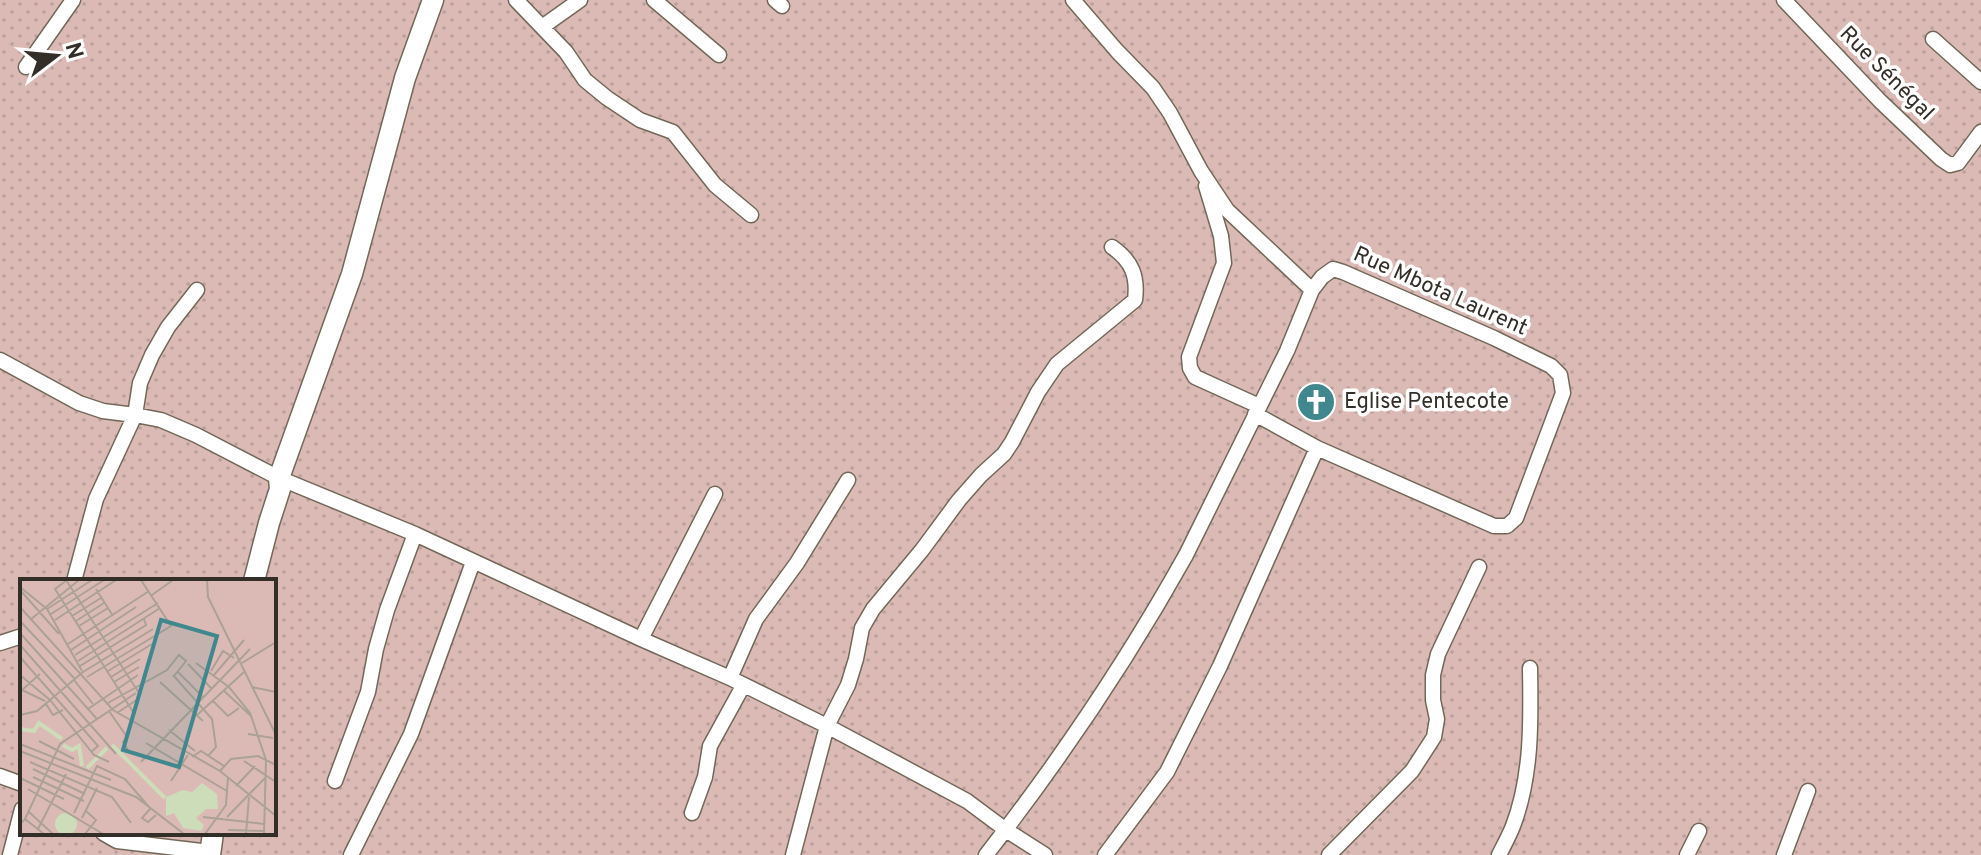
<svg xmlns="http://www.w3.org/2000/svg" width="1981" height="855" font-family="Overpass,sans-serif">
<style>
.grass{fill:url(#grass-dots);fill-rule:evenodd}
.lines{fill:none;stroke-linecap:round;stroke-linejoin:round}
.street-casing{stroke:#736858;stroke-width:17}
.secondary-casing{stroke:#736858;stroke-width:23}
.street{stroke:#fff;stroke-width:14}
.secondary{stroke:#fff;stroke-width:20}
.labels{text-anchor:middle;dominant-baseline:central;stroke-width:7;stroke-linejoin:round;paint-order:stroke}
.street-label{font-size:22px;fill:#332e28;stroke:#fff}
.poi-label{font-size:22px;fill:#332e28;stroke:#fff;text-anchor:start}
.inset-river{fill:none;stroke:#cddcb9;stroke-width:4}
.inset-road{fill:none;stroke:#aba195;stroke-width:2}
.view{fill:#40888d;fill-opacity:0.15;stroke:#40888d;stroke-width:4}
.inset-edge{fill:none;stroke:#332e28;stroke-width:4}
</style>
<defs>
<pattern id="grass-dots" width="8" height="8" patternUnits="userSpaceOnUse" patternTransform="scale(2)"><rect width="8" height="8" fill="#dbbab5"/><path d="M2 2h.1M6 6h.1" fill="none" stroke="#bca09c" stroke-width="1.8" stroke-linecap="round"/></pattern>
</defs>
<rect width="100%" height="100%" fill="#fbeedd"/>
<!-- grass -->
<path class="grass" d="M0,0H1981V855H0ZM22,581H274V833H22Z"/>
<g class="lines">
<defs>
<path id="street" d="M516,0L566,52L585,80L607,98L640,120L673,132L715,185L751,215
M654,0L719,55
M775,0L782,6
M1073,0L1117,51L1153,88L1170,113L1201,171L1227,210L1312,290L1322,277L1333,269L1343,272L1494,338L1551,366L1560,375L1563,393L1516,518L1507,526H1494L1317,448L1255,414
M1784,0L1880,101L1941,159L1950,165L1958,163L1981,132
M542,27L580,0
M1933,39L1981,82
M26,67L73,0
M1206,186L1221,236L1224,263L1189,357L1190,368L1195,377L1259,406
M0,360L79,403L103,411L135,415L161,420L196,435L279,478L415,534L641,639L730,678L827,726L967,801L1006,830L1045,855
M74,581L96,499L135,415L140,383L152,355L168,327L197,290
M641,639L715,494
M0,643L22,636
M730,678L756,619L797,563L848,480
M0,776L22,784
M335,781L368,692L376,649L387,610L415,534
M692,813L705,777L710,746L743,686
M103,833L117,841L210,852
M10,855L22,809
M351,855L411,734L473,562
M793,855L827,726L848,685L856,659L862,628L873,609L922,550L959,500L981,475L1004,454L1012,442L1038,392L1057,364L1135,300C1138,276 1132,261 1112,247
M986,855C1060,760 1128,659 1186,555L1287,351L1312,290
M1105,855L1167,772L1220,666L1317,448
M1329,855L1412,771L1434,737L1437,719L1433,700V675L1438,654L1479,567
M1499,855C1504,845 1509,836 1513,826C1532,776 1531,721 1530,668
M1687,855L1699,831
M1784,855L1808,791"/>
<path id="secondary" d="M254,581L269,523L280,489L279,478L352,274L405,78L433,0
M210,855L213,833"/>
</defs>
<!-- street casing -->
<use href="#street" class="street-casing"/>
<!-- secondary casing -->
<use href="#secondary" class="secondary-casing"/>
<!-- street -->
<use href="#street" class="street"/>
<!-- secondary -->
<use href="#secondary" class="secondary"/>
</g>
<!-- icons -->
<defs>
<symbol id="church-disc" viewBox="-11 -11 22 22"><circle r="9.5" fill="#40888d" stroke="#fff"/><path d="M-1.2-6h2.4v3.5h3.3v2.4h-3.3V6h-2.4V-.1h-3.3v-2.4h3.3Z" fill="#fff"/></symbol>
</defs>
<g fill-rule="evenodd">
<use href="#church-disc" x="1294" y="380" width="44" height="44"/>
</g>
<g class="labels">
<!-- street labels -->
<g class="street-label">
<text transform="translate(1886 74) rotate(45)">Rue Sénégal</text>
<text transform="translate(1440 292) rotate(24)">Rue Mbota Laurent</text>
</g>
<!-- poi labels -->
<g class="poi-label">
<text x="1344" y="402">Eglise Pentecote</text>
</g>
</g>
<!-- overview -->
<g transform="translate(20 579)">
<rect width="256" height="256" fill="#fbeedd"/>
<path d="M0,1H256V255H0Z" fill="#dbbab5"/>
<path d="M98,1H120L127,11L95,33L80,13Z" fill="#dbbab5"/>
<path d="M214,152L217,177L200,179L196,154Z" fill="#dbbab5"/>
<path d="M182,204L197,215L198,230H186L176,239L184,246L181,252L163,249L154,234L146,237V218L163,211L172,213ZM35 245a11 11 0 1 1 22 0a11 11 0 1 1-22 0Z" fill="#cddcb9"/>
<path class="inset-river" d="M0,150L14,152L19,144L42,160M43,166L52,171L59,167L62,187M92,166L145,219M67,189L87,169"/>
<path class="inset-road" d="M46,1L119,114M47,1L35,10L115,136M187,1L188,18L256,156M0,8L27,30L62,92M76,10L93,37M0,11L39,55M132,16L153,1M0,28L93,131L200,192L256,237M27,30L72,1M31,35L84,1M52,37L81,19M10,41L59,1M35,41L96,1M0,42L55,100M56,42L84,24M59,47L88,29M0,54L77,140M48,65L129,12M0,66L96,175M51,71L116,28M55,76L138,24M0,78L78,167L71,173M58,82L140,29M176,84L209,108L230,134L246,181L244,255M222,84L256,63M168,85L192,110M60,87L126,46L124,40M88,92L132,65M191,92L203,72L214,79M158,93L184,119M0,96L30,121L74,176L89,183M153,96L192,140L196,168L189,176M194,96L224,61M67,98L151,47L121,1M91,98L120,80M54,101L73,125M94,103L119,88M140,103L183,142M232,108L256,113M0,110L25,122M2,111L20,95M203,111L231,137M192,121L208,137L219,129M26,125L33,136L43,131M86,125L147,91L159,76L166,82L154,97M68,130L118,96M89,132L107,158L103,163L108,171M97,134L118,120M0,136L17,132L63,93L133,50M176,137L224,93M149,151L175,172M228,155L253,159M19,162L54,180M126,164L207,212M0,165L91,201M0,172L116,218L164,255M172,178L181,172L204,187M224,182L256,203M10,183L92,218L111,244M121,183L230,70M13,190L65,215M200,192L211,180L238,177L256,186M13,198L64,222M0,199L44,220M151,202L168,176M216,207L235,187M8,210L83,255M130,230L122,239L128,243L136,236M9,233L33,255M54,234L77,187L105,200L129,228M183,238L244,245M207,238L246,198M62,239L77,209M5,240L40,165L116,114M0,245L5,240L24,255M18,250L46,195M208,251L244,252M65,255L76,241L66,232M185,255L206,226L208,198M226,255L229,218"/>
<path class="view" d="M141,41L197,57L159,188L103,171Z"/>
<rect width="256" height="256" class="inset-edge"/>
</g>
<!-- north arrow -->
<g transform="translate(56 56) rotate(74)" stroke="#ffffff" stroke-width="6" paint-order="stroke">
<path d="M0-6L14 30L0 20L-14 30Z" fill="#332e28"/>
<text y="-12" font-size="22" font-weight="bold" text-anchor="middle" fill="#332e28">N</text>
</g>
</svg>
